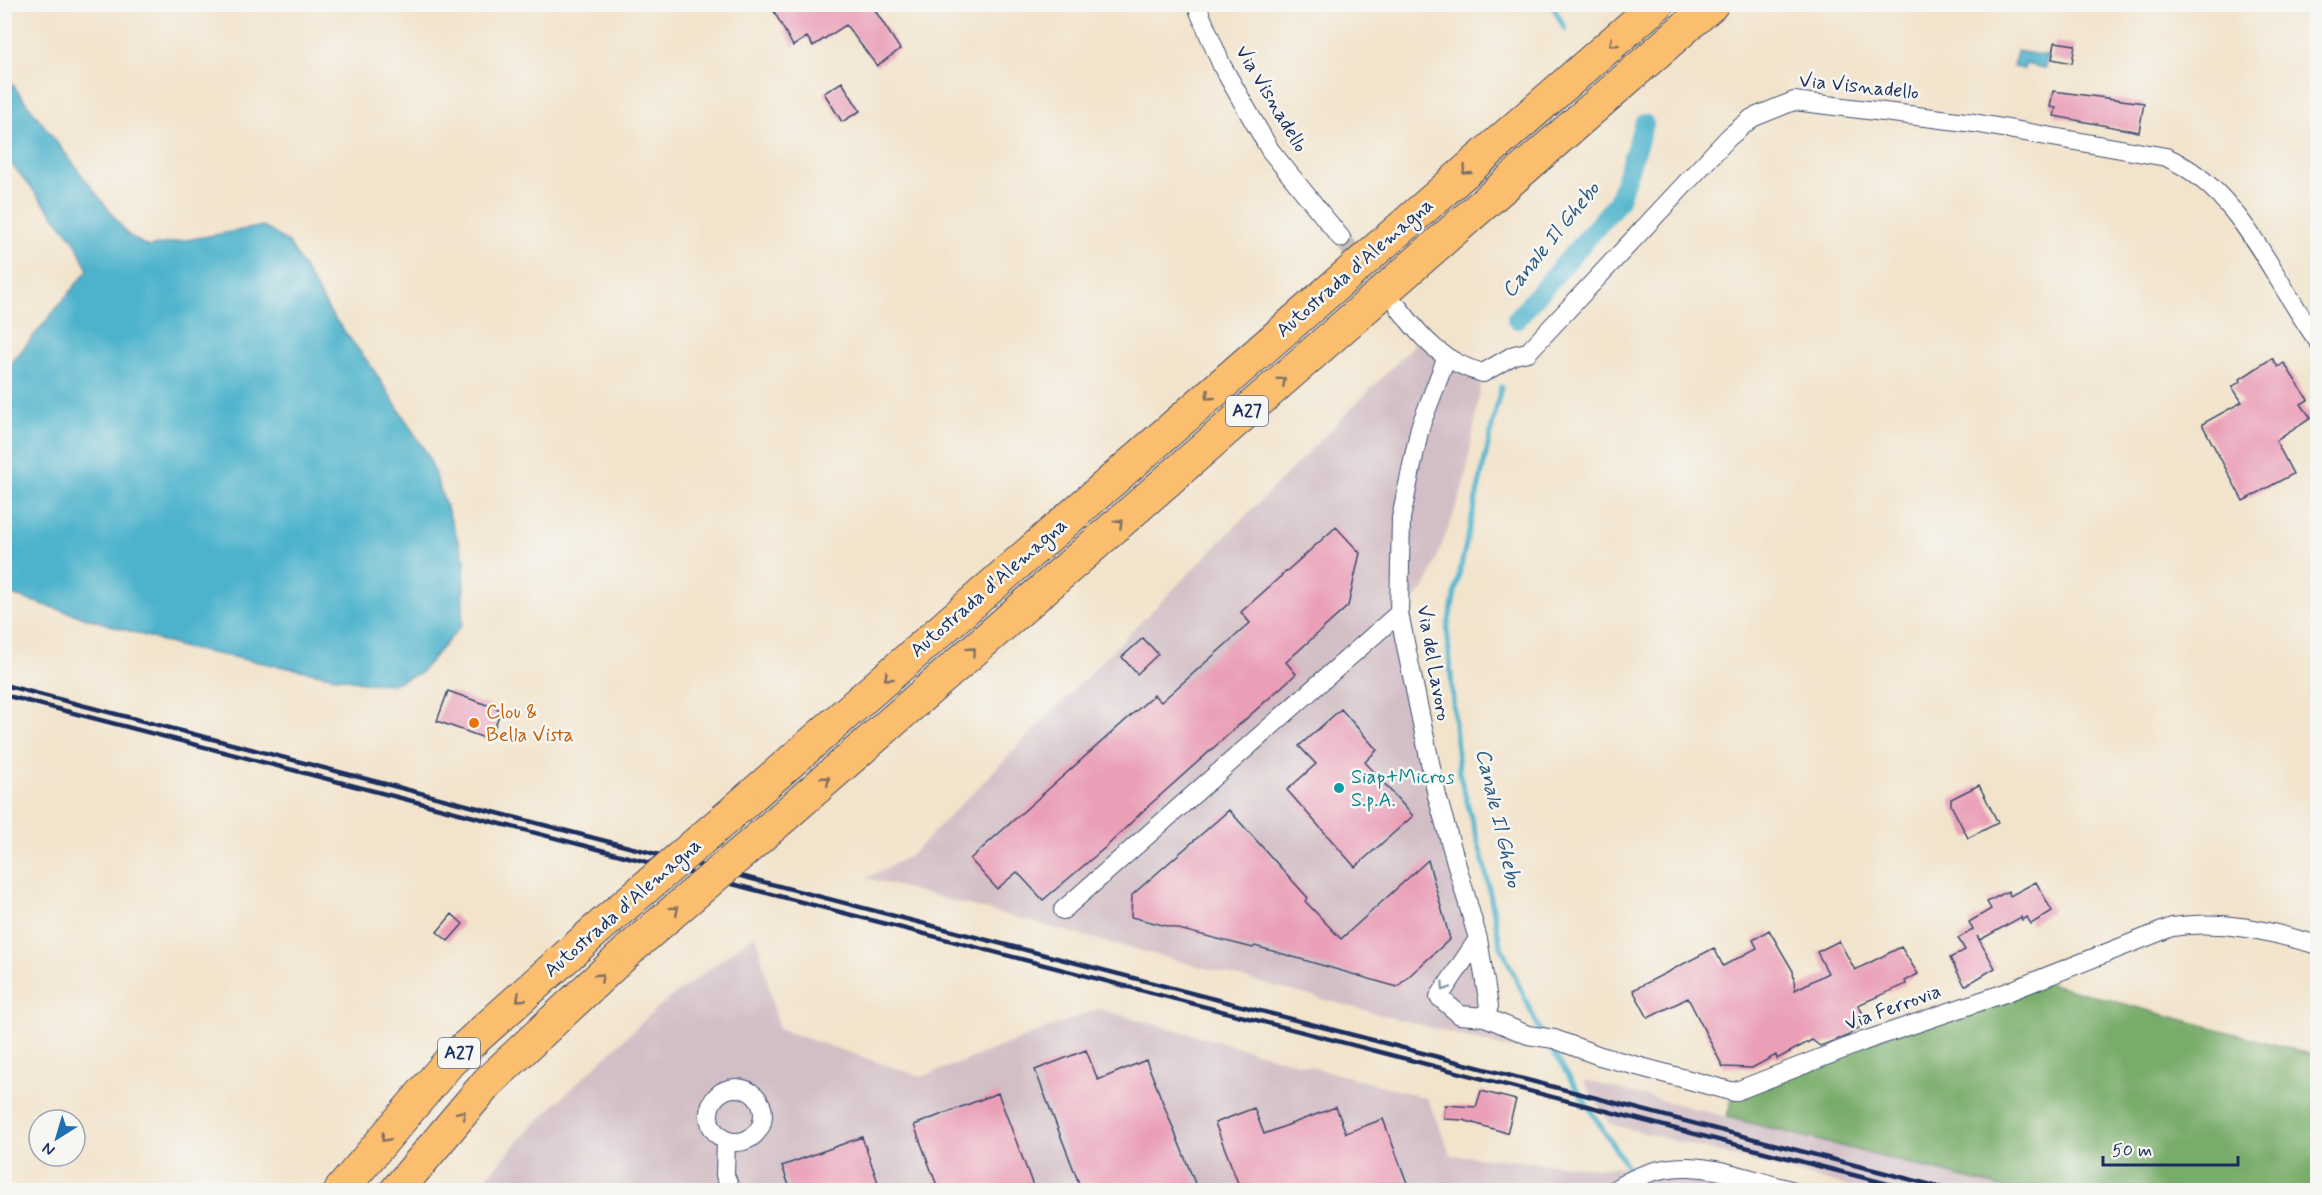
<svg xmlns="http://www.w3.org/2000/svg" width="2322" height="1195" font-family="Mynerve,sans-serif">
<style>
.industrial{fill:#d2bec5}
.forest{fill:#78ac69;stroke:#4a6e64;stroke-width:1.5}
.water{fill:#4db3cc;stroke:#347195;stroke-width:1.5}
.lines{fill:none;stroke-linecap:round;stroke-linejoin:round}
.stream{stroke:#4db3cc;stroke-width:5}
.canal{stroke:#4db3cc;stroke-width:20}
.building{fill:#ea9fb7}
.minor-tunnel{stroke:#c7bfb5;stroke-width:18;stroke-dasharray:18 9;stroke-linecap:butt}
.minor-casing{stroke:#3b4a6e;stroke-width:20}
.motorway-casing{stroke:#3b4a6e;stroke-width:35}
.minor{stroke:#fff;stroke-width:18}
.motorway{stroke:#fbbd6e;stroke-width:33}
.rail{stroke:#1b2f5e;stroke-width:4.5}
.motorway-bridge-casing{stroke:#3b4a6e;stroke-width:35;stroke-linecap:butt}
.motorway-bridge{stroke:#fbbd6e;stroke-width:33}
.oneway{stroke:#806f65}
.oneway2{stroke:#8d97ae}
.food-dot{fill:#e8710a;stroke:#f6f6f2;stroke-width:2}
.culture-dot{fill:#0f9aa8;stroke:#f6f6f2;stroke-width:2}
.labels{text-anchor:middle;dominant-baseline:central;stroke-width:5;stroke-linejoin:round;paint-order:stroke}
.shield{fill:#f6f6f2;stroke:#5d6b8a;stroke-width:1.5}
.shield-label{font-size:18px;font-weight:bold;fill:#1b2f5e}
.street-label{font-size:20px;fill:#1b2f5e;stroke:#f6f6f2}
.food-label{font-size:20px;fill:#c56008;stroke:#f6f6f2;text-anchor:start}
.culture-label{font-size:20px;fill:#0d838f;stroke:#f6f6f2;text-anchor:start}
.water-label{font-size:21px;font-style:italic;fill:#2a577f;stroke:#f6f6f2}
</style>
<rect width="100%" height="100%" fill="#f6f6f2"/>
<filter id="ink" filterUnits="userSpaceOnUse"><feTurbulence type="fractalNoise" baseFrequency=".0167" numOctaves="2"/><feDisplacementMap in="SourceGraphic" scale="12" xChannelSelector="R" yChannelSelector="G"/><feConvolveMatrix kernelMatrix="1 2 1 2 8 2 1 2 1" color-interpolation-filters="sRGB"/></filter>
<filter id="wash" filterUnits="userSpaceOnUse"><feTurbulence type="fractalNoise" baseFrequency=".008" numOctaves="4" result="noise"/><feDisplacementMap in="SourceGraphic" scale="24" xChannelSelector="R" yChannelSelector="G"/><feGaussianBlur stdDeviation="1.35" result="paint"/><feColorMatrix in="noise" values="0 0 0 0 0 0 0 0 0 0 0 0 0 0 0 0 0 1.4 0 .05"/><feComposite in="paint" operator="in"/></filter>
<g filter="url(#wash)">
<rect width="100%" height="100%" fill="#f2e3cb"/>
<!-- industrial -->
<path class="industrial" d="M1421,338L1483,373L1464,486L1426,587L1399,613L1490,1017L1514,1050L866,878L910,856Z
M756,934L779,1029L922,1077L1098,1009L1427,1098L1451,1155L1599,1168L1699,1166L1791,1190H475L534,1124L657,1008Z
M1583,1080L1727,1117L2012,1190H1862L1610,1124Z"/>
<!-- forest -->
<path class="forest" d="M2036,980L2317,1056V1190H2012L1727,1117L1734,1092Z"/>
<!-- water -->
<path class="water" d="M2017,51L2047,56L2045,68L2025,64L2024,69L2014,67Z
M5,75L128,235L148,247L263,226L289,243L331,314L371,366L428,455L465,560L462,625L420,673L392,684L368,683L185,648L5,593V371L88,270L74,240L5,156Z"/>
<g class="lines">
<!-- stream -->
<path class="stream" d="M1552,4L1565,29
M1501,387L1447,629L1459,772L1485,868L1500,944L1541,1033
M1547,1043L1642,1190"/>
<!-- canal -->
<path class="canal" d="M1517,319L1618,202L1644,124"/>
</g>
<g id="blocks">
<!-- building -->
<path class="building" d="M770,4H871L900,49L877,66L846,25L813,46L807,37L793,46Z
M2055,42L2075,45L2072,63L2052,59Z
M842,82L860,111L842,122L824,93Z
M2053,91L2144,103L2139,132L2054,116L2056,108L2050,107Z
M2272,358L2278,367L2284,363L2308,400L2301,404L2311,418L2276,441L2293,474L2243,501L2202,424L2242,402L2232,387L2241,381L2240,379Z
M1336,527L1360,553L1348,606L1286,662L1296,674L1144,810L1107,846L1043,900L1017,872L997,889L970,859L1154,695L1161,702L1250,623L1241,612Z
M1143,638L1158,654L1137,674L1122,657Z
M448,691L501,710L490,740L437,721Z
M1341,709L1377,750L1365,762L1413,816L1355,867L1287,790L1316,764L1299,746Z
M1979,785L1998,823L1968,838L1951,805V799Z
M1229,810L1308,898L1305,901L1341,939L1428,860L1450,939L1397,987L1255,946L1253,948L1131,917L1132,895Z
M2036,882L2052,911L2031,924L2027,917L2022,920L2021,917L1980,940L1977,936L1995,968L1965,986L1950,958L1965,950L1958,938L1973,930L1969,922L1991,909L1987,902L2008,891L2010,896Z
M452,914L463,924L448,941L437,932Z
M1769,930L1793,971L1795,990L1828,973L1817,952L1839,941L1855,970L1901,947L1918,974L1905,981L1906,984L1858,1005L1868,1022L1847,1036L1820,1046L1812,1040L1777,1059L1776,1055L1752,1068L1723,1067L1688,998L1648,1018L1633,990L1714,948L1723,966L1757,948L1753,940Z
M1086,1050L1098,1080L1146,1060L1198,1191H1082L1035,1070Z
M1481,1091L1516,1100L1507,1133L1463,1120L1444,1119L1445,1105L1476,1107Z
M998,1093L1035,1191H939L914,1125Z
M1336,1107L1346,1133L1383,1119L1410,1191H1241L1215,1123L1254,1108L1264,1134Z
M862,1137L881,1191H791L782,1166Z"/>
</g>
</g>
<g filter="url(#ink)">
<use href="#blocks" fill-opacity="0" stroke="#3b4a6e" stroke-width="1.5"/>
<g class="lines">
<!-- minor-tunnel -->
<path class="minor-tunnel" d="M1341,238L1388,295"/>
<defs>
<path id="minor" d="M1196,4L1222,66L1270,150L1341,238
M1399,308C1422,339 1444,363 1483,373L1514,355L1528,352L1729,137L1752,118L1794,101L1974,123L2166,157C2240,189 2272,278 2318,341
M1446,359L1420,427L1401,518L1399,613L1437,796L1478,939L1489,1006L1485,1017L1460,1015L1439,997L1478,939
M1063,910L1399,613
M1485,1017L1528,1035L1554,1039L1600,1056L1734,1092L1864,1041L2005,993L2172,927C2224,919 2268,931 2318,945
M709 1115a27 27 0 1 1 54 0a27 27 0 1 1-54 0Z
M726,1140L725,1175L731,1190
M1614,1190C1677,1148 1725,1173 1791,1190"/>
<path id="motorway" d="M740,806L1657,4
M782,818L1712,4
M341,1190L450,1061L595,931
M397,1190L487,1083L630,949"/>
</defs>
<!-- minor casing -->
<use href="#minor" class="minor-casing"/>
<!-- motorway casing -->
<use href="#motorway" class="motorway-casing"/>
<!-- minor -->
<use href="#minor" class="minor"/>
<!-- motorway -->
<use href="#motorway" class="motorway"/>
<!-- rail -->
<path class="rail" d="M4,685L1951,1190
M4,695L1911,1190"/>
<defs>
<path id="motorway-bridge" d="M595,931L740,806
M630,949L782,818"/>
</defs>
<!-- motorway-bridge casing -->
<use href="#motorway-bridge" class="motorway-bridge-casing"/>
<!-- motorway-bridge -->
<use href="#motorway-bridge" class="motorway-bridge"/>
</g>
<!-- one-way arrows -->
<defs><path id="oneway-chevron" d="M-2-3.5L2.5 0L-2 3.5" fill="none" stroke-width="1.6" stroke-linecap="round" stroke-linejoin="round" transform="scale(1.5)"/></defs>
<g class="oneway">
<use href="#oneway-chevron" transform="translate(1613 43) rotate(139)"/>
<use href="#oneway-chevron" transform="translate(1466 171) rotate(139)"/>
<use href="#oneway-chevron" transform="translate(1282 381) rotate(-41)"/>
<use href="#oneway-chevron" transform="translate(1209 396) rotate(139)"/>
<use href="#oneway-chevron" transform="translate(1119 523) rotate(-41)"/>
<use href="#oneway-chevron" transform="translate(972 651) rotate(-41)"/>
<use href="#oneway-chevron" transform="translate(888 677) rotate(139)"/>
<use href="#oneway-chevron" transform="translate(826 780) rotate(-41)"/>
<use href="#oneway-chevron" transform="translate(675 910) rotate(-41)"/>
<use href="#oneway-chevron" transform="translate(600 977) rotate(-43)"/>
<use href="#oneway-chevron" transform="translate(520 998) rotate(138)"/>
<use href="#oneway-chevron" transform="translate(462 1114) rotate(-50)"/>
<use href="#oneway-chevron" transform="translate(385 1138) rotate(130)"/>
</g>
<use class="oneway2" href="#oneway-chevron" transform="translate(1445 987) rotate(124)"/>
</g>
<!-- markers -->
<circle class="food-dot" cx="474" cy="723" r="6"/>
<circle class="culture-dot" cx="1339" cy="788" r="6"/>
<g class="labels">
<!-- shield labels -->
<g class="shield">
<rect x="1226" y="396" width="42" height="30" rx="4.5"/>
<rect x="438" y="1038" width="42" height="30" rx="4.5"/>
</g>
<g class="shield-label">
<text x="1247" y="411">A27</text>
<text x="459" y="1053">A27</text>
</g>
<!-- street labels -->
<g class="street-label">
<text transform="translate(1859 87) rotate(6)">Via Visnadello</text>
<text transform="translate(1271 99) rotate(59)">Via Visnadello</text>
<text transform="translate(1355 268) rotate(-41)">Autostrada d'Alemagna</text>
<text transform="translate(989 588) rotate(-41)">Autostrada d'Alemagna</text>
<text transform="translate(1433 663) rotate(80)">Via del Lavoro</text>
<text transform="translate(623 908) rotate(-41)">Autostrada d'Alemagna</text>
<text transform="translate(1893 1008) rotate(-20)">Via Ferrovia</text>
</g>
<!-- food labels -->
<g class="food-label">
<text x="486" y="712">Clou &amp;<tspan x="486" dy="23">Bella Vista</tspan></text>
</g>
<!-- culture labels -->
<g class="culture-label">
<text x="1351" y="777">Siap+Micros<tspan x="1351" dy="23">S.p.A.</tspan></text>
</g>
<!-- water labels -->
<g class="water-label">
<text transform="translate(1551 240) rotate(-51)">Canale Il Ghebo</text>
<text transform="translate(1498 818) rotate(77)">Canale Il Ghebo</text>
</g>
</g>
<!-- margin -->
<rect width="2322" height="1195" fill="none" stroke="#f6f6f2" stroke-width="24"/>
<!-- north arrow -->
<g transform="translate(57 1138) rotate(217)"><circle r="28" fill="#f6f6f2" stroke="#9ea6b7" stroke-width="1.5"/>
<path d="M0-4.5L10 22L0 15L-10 22Z" fill="#1f6fb2"/>
<text y="-9" font-size="16" font-weight="bold" text-anchor="middle" fill="#1b2f5e">N</text>
</g>
<!-- scale -->
<path d="M2103 1156v9h135v-9" fill="none" stroke="#1b2f5e" stroke-width="3"/>
<text x="2112" y="1156" font-size="18" fill="#1b2f5e" stroke="#f6f6f2" stroke-width="4.5" paint-order="stroke">50 m</text>
</svg>
